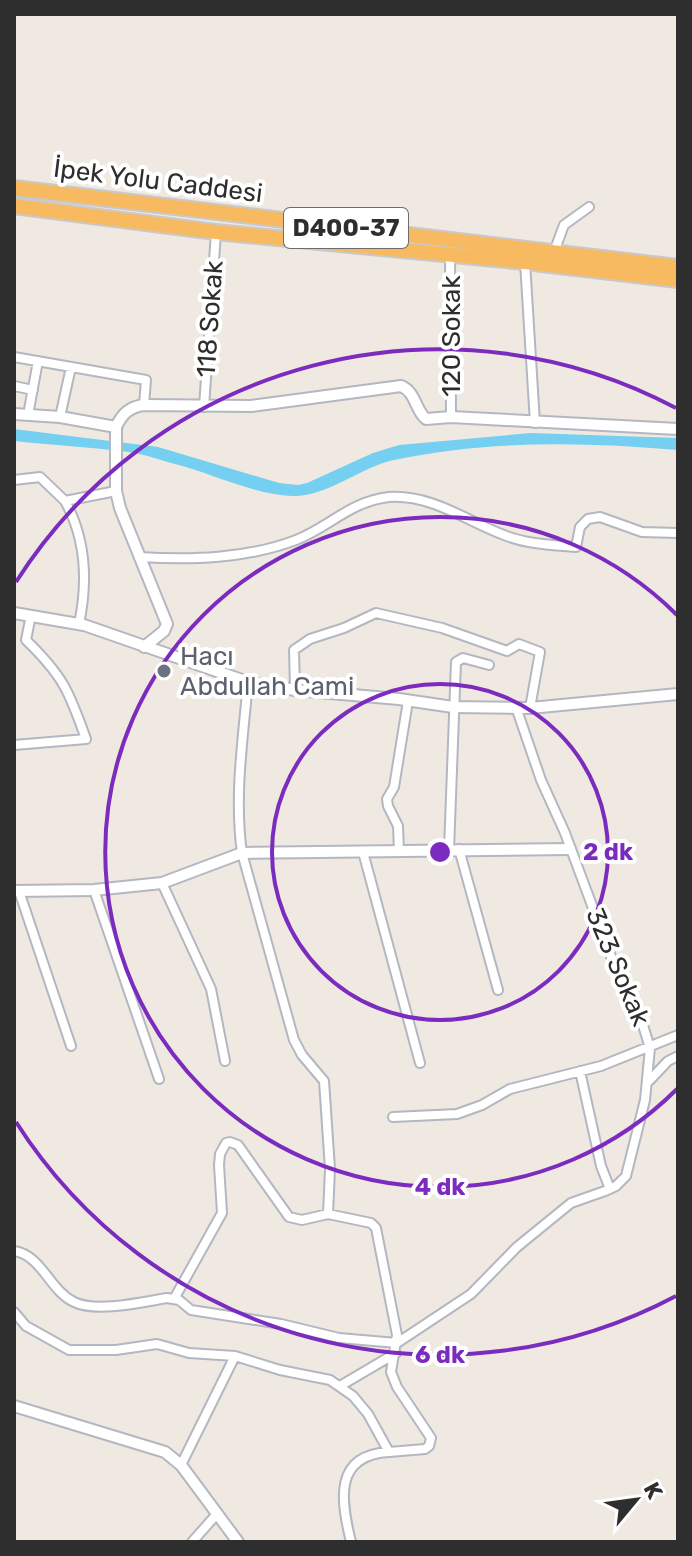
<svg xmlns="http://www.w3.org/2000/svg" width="692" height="1556" font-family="Rubik,sans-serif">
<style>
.water{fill:#75cff0}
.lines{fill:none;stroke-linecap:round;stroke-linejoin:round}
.minor-casing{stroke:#b4b7c1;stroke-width:12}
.tertiary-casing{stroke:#b4b7c1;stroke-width:14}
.trunk-casing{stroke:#c9c9c9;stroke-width:18}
.minor{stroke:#fff;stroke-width:8}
.tertiary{stroke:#fff;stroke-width:10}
.trunk{stroke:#f8ba60;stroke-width:14}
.ring{fill:none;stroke:#7b2cbf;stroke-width:4}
.worship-dot{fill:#6b7280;stroke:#fff;stroke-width:3}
.labels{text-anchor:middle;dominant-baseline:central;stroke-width:8;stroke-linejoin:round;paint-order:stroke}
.shield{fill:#fff;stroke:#6d6d6d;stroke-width:2}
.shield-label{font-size:24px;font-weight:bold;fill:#2e2e2e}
.street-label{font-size:26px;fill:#2e2e2e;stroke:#fff}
.worship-label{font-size:26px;fill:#5b616d;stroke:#fff;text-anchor:start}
.centre{fill:#7b2cbf;stroke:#fff;stroke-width:4}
.ring-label{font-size:24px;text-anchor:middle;font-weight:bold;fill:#7b2cbf;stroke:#fff;stroke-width:8;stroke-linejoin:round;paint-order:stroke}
</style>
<rect width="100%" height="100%" fill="#efe9e1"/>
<!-- water -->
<path class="water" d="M14,429L158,447L279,483L298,485L307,483L373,453L399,445L531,433L678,438V450C585,442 486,440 394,460C360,467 328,497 292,496C252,494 214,474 175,464C160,460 144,454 128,452C91,447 52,445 14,441Z"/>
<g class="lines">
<defs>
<path id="minor" d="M554,252L564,225L589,207
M450,255L451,417
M525,262L535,423
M14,357L146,380L144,405
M14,386L33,390
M204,407L216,232
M28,415L38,361
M60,417L71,367
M14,480L40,477L65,501L116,491
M65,501C86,539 88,581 79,624
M139,557C191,560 246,559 296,540C329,527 351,501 389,497C431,494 467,521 504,535C526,544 552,545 576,547L580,527L588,519L600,517L642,532L678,533
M248,682C243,739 234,796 242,853L294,1040L302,1055L324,1081L330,1169L328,1214L371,1223L376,1228L397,1335L391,1372L397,1387L431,1438L429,1446L425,1449L389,1452
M295,690L294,650L310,639L344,628L376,613L442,628L507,651L519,644L540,652L530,708
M14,745L86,739C69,691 63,676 26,640L31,615
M459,849L498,990
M449,850L456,662L463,658L489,665
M399,851L398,826L388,806L387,799L394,787L408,701
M363,852L420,1063
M162,883L211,989L225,1061
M94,890L159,1079
M19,891L71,1046
M580,1071L601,1166L610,1189
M647,1083L668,1061L678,1056
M393,1117L457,1114L482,1105L510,1089L601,1066L678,1035
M14,1251C42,1255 49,1290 74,1302C96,1313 143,1302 167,1298L179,1300L191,1310L281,1324L339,1338L397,1343L471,1294L517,1247L571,1203L605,1191L616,1186L626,1176L645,1100L650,1048L642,1022L616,970L565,833L541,780L516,707
M174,1299L222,1213L219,1165L220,1154L226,1143L230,1142L238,1145L289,1217L302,1220L328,1214
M14,1312L26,1326L69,1350H116L157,1344L189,1353L235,1356L280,1370L330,1380L353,1396L368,1414L389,1452C333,1455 341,1501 351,1542
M340,1386L396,1353
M181,1465L235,1356
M192,1542L216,1515"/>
<path id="tertiary" d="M14,414L60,417L116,427
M14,613L84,625L248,682L295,690L399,699L453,707L530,708L678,694
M144,647L164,631L167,624L120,508L116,491V427C122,414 129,407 144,405L251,406L401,386C416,392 415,410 426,419L451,417L678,429
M14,891L94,890L162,883L242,853L570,849
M14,1406L165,1452L181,1465L238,1542"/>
<path id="trunk" d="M14,188L678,267
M14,206L216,232L525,262L678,280"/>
</defs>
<!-- minor casing -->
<use href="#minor" class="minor-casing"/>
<!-- tertiary casing -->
<use href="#tertiary" class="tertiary-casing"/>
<!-- trunk casing -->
<use href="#trunk" class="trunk-casing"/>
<!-- minor -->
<use href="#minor" class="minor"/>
<!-- tertiary -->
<use href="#tertiary" class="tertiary"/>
<!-- trunk -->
<use href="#trunk" class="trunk"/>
</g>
<!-- distance rings -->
<g class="ring">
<circle cx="440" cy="852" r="168"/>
<path d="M677 1089A335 335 0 1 1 677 615"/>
<path d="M676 1296A503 503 0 0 1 16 1122M16 582A503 503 0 0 1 676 408"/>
</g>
<!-- markers -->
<circle class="worship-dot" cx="164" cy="671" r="8"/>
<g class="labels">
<!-- shield labels -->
<rect class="shield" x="284" y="208" width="124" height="40" rx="6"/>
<g class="shield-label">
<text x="346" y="228">D400-37</text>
</g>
<!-- street labels -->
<g class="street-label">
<text transform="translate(158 181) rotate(7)">İpek Yolu Caddesi</text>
<text transform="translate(210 319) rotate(-86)">118 Sokak</text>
<text transform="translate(451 336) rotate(-90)">120 Sokak</text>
<text transform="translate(618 967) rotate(67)">323 Sokak</text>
</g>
<!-- worship labels -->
<g class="worship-label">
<text x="180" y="656">Hacı<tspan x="180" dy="30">Abdullah Cami</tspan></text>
</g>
</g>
<circle cx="440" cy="852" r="12" class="centre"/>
<g class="ring-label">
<text x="608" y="860">2 dk</text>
<text x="440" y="1195">4 dk</text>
<text x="440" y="1363">6 dk</text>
</g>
<!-- border -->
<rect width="692" height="1556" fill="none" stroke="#2e2e2e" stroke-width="32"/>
<!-- north arrow -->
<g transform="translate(636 1500) rotate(61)" stroke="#ffffff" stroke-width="6" paint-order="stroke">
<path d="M0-6L14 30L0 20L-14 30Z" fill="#2e2e2e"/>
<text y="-12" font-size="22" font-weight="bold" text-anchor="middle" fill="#2e2e2e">K</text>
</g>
</svg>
